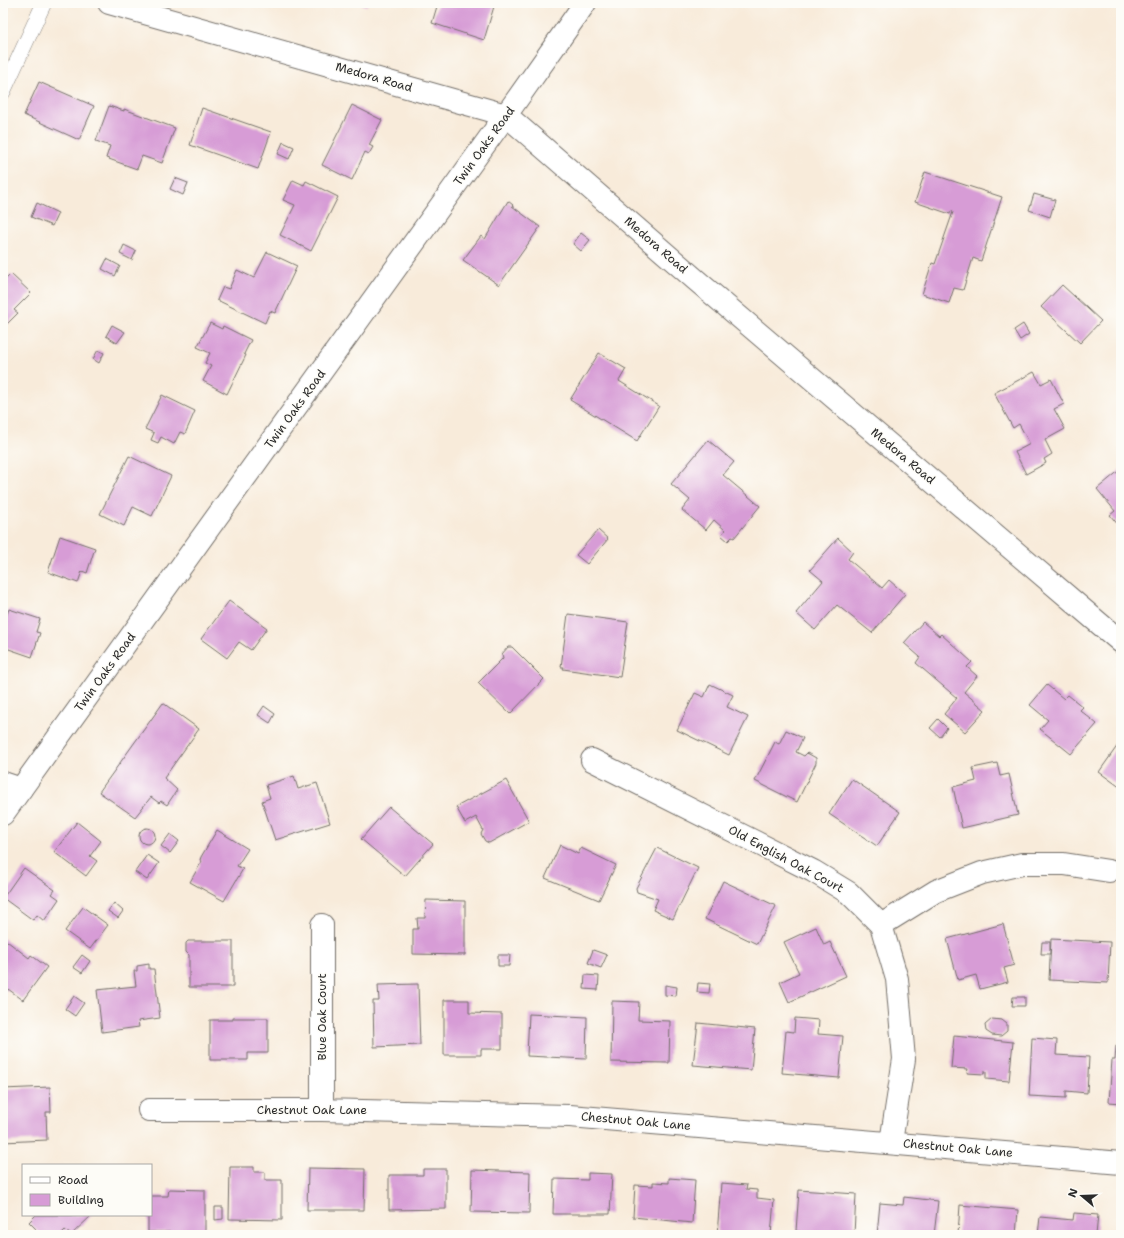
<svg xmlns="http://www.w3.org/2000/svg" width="1124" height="1238" font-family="'Shantell Sans',sans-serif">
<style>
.building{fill:#d79cd6}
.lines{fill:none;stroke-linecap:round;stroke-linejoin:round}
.lane-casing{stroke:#736e68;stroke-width:16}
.street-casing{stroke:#736e68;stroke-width:24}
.secondary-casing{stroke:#736e68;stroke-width:24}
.lane{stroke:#fff;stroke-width:15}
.street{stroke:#fff;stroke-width:22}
.secondary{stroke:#fff;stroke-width:22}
.labels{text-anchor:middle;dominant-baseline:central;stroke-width:3;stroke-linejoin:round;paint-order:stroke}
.street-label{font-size:12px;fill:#2b2b2b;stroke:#fdfcf7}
</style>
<rect width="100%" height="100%" fill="#fdfcf7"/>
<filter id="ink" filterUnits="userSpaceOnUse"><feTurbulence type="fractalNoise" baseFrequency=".025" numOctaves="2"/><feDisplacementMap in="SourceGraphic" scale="8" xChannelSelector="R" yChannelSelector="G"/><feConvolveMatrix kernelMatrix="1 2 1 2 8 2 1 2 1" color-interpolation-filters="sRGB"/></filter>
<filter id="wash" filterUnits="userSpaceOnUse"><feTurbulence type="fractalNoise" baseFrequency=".012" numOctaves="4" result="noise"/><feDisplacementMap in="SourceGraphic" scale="16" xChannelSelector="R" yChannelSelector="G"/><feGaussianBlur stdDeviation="0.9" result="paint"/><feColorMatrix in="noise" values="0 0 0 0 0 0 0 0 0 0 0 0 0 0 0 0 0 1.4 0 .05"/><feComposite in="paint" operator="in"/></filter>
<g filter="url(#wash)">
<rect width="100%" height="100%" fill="#f8ebda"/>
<g id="blocks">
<!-- building -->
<path class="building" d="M359,3H368L367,6Z
M438,3H495L484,40L432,23Z
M39,82L94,106L79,140L24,115Z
M352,105L382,120L369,145L373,147L369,154L365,152L352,180L322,165Z
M109,106L124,111V109L175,128L162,163L142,156L137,169L106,158L110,146L96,141Z
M202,108L271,132L258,169L190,145Z
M283,142L294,147L289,159L278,154Z
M925,172L1002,197L981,261L973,258L963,290L954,288L949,303L922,294L932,263L935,264L953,212L951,211L950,214L915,202Z
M175,178L188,183L183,195L170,189Z
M293,180L304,185L306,181L338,197L311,251L280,235L295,205L283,200Z
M1034,194L1055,200L1050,217L1029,210Z
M508,201L513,205L512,206L540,227L499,285L463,260L481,236L485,239Z
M37,203L58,213L52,226L31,217Z
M581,233L590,240L581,251L573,244Z
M124,245L136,251L132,260L120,254Z
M267,252L297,266L275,313L270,311L265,323L217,300L223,287L229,289L237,270L254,278Z
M107,259L120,266L115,276L102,269Z
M11,274L31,293L14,310L18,313L3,328V282Z
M1062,285L1101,321L1080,343L1041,307Z
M210,323L222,329L223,326L251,340L244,354L246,355L227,394L203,381L211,366L205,363L210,353L197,347Z
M1023,324L1029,334L1020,340L1014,330Z
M112,325L125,332L117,343L106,336Z
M98,350L104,353L99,363L93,359Z
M599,353L626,369L619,381L659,406L637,441L570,400Z
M1034,372L1041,384L1051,379L1064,404L1054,409L1065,429L1045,440L1052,454L1044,459L1046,463L1026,474L1015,452L1030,444L1019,424L1013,428L994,393Z
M162,395L195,411L185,434L180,432L174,444L161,437L158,443L151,440L154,433L145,429Z
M708,440L734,462L723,475L760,506L734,538L732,537L728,541L721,535L725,530L714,520L706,530L682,510L690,500L671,484Z
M129,456L171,476L152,516L133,507L124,526L100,514Z
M1121,469V524L1119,526L1110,515L1115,511L1097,489Z
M598,530L608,539L587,564L576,555Z
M60,536L95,548L87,573L82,571L78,583L48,572Z
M838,538L853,552L848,559L882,588L889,580L905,594L872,633L837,605L815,630L796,613L823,581L810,570Z
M229,601L267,628L251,650L239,642L227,658L201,639Z
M9,609L40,619L36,632L40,633L32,657L3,647V616L6,617Z
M568,614L628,622L620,677L563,669L564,667H561Z
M923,622L939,636L941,634L972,662L967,667L977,676L964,692L985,710L965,732L944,714L957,698L916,663L920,657L904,643Z
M508,647H512L544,679L510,714L478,683L503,658L502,654Z
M710,684L733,695L727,707L748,717L729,755L677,730L695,693L704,697Z
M1047,685L1064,699L1068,695L1083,707L1080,710L1097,724L1071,754L1040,729L1048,720L1030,705Z
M163,703L199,729L164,778L177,790L167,805L161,801L159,803L151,797L135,817L99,792Z
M264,706L275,714L270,723L258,715Z
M938,719L947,728L940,737L930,728Z
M786,730L803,738L796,752L804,756L807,753L816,758V763L797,802L755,781L775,742L779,744Z
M1118,745L1121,747V788L1099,772Z
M997,763L1000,776L1009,774L1018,815L962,828L953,787L976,781L973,768Z
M294,776L298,789L317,783L330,823L275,840L262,801L270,798L266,785Z
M852,779L900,812L877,846L829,814Z
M506,780L529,821L489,843L485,841L481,834L483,830L476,817L465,823L456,807Z
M389,807L433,844L405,876L361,839Z
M77,822L101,841L90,856L97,861L86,876L54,852Z
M139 836a8 8 0 1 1 16 0a8 8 0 1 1-16 0Z
M217,830L248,849L237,866L243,869L224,901L190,882L202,861L200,860L201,857Z
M170,834L179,841L170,853L161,846Z
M560,845L578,854L581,848L616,865L599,900L545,878Z
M657,848L698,868L673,919L653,910L658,899L637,892L636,888Z
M147,855L159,863L147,880L135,872Z
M24,868L55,890L52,894L59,899L44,921L37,915L33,920L3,898Z
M723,881L776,906L757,944L705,919Z
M426,900L465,901V955L413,954V929H418L417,918H425Z
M114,903L123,911L118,918L108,911Z
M83,907L108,925L90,949L65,931Z
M1003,924L1014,965L1004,968L1008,982L980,989L976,975L958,980L947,939Z
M816,927L824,945L830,942L846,976L789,1002L780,982L799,973L784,942Z
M3,938L29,958L31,955L47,967L23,1000L8,989L7,991L3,988Z
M1051,939L1110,942L1108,983L1049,980Z
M188,941H233V987H189V955L186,952V943Z
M1042,942H1050V954H1041Z
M593,950L607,955L601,968L588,963Z
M82,955L90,961L82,973L73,967Z
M498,955H510L509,966H498Z
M149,964V969H154L160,1018L138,1021L139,1027L102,1032L97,990L136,986L134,971H137V966Z
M585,975L599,976L598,990L584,989Z
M698,983L710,984L709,993L697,992Z
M418,984L420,1045L374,1047L373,1001H379L378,985Z
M665,985L677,987L676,996L665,995Z
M74,996L84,1003L75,1016L65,1009Z
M1013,997H1025V1006H1012Z
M444,1000H469V1013L502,1014V1049H481V1055H444Z
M612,1001L639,1002L638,1020L670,1021L669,1063L611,1062Z
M529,1014L587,1017L586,1059L527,1056Z
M233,1018H268V1053H248V1060H210V1020H233Z
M795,1018L819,1020L818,1034L843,1036L839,1078L782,1073L786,1031L794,1032Z
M992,1019L1002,1020L1007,1024V1031L1001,1036L992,1035L986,1031L985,1025Z
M698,1023L755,1029L751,1070L693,1065Z
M954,1036L1013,1042L1009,1081L986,1079V1071H984V1074L967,1073L968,1069L951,1068Z
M1032,1038L1057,1040L1056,1055L1089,1057L1087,1093L1066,1091V1098L1029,1096Z
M1116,1046L1121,1047V1103L1109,1102L1112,1060H1115Z
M50,1087L51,1112H46L47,1140L3,1142V1089Z
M230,1167H254V1172H265V1180H282V1220L229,1219Z
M308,1168L365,1169L364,1210H307Z
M423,1169H446V1209L389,1210V1175H423Z
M472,1170L530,1172L529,1213L471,1212Z
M588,1173L612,1174L610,1214H553L554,1179L588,1180Z
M669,1178L695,1180L692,1223L633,1217L635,1185L653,1186V1182L669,1183Z
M721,1183L747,1185L746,1189L757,1190V1198L774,1200L771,1235H717Z
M169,1189L205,1190V1232H148V1215H151V1196H168Z
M799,1190L856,1194L854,1235H830L796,1231Z
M904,1197L938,1201L934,1235H877L880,1203L903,1205Z
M960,1205L1018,1210L1016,1235H958Z
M215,1207H223V1219L215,1220Z
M1074,1213L1098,1215L1096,1235H1038L1040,1217L1073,1220Z
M36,1215H92L71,1235L65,1230L60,1235H42L29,1222Z"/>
</g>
</g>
<g filter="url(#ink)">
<use href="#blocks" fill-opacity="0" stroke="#736e68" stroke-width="1"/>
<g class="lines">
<defs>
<path id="lane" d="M3,92L44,3"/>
<path id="street" d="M109,3L506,115
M592,760L813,871L849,893L881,925L897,979L904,1059L891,1142
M3,783L21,789
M881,925L936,891L982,873L1022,864H1064L1109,871
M149,1110H322L570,1116L1121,1163
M322,1110V925"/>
<path id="secondary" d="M506,115L696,280L1121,642
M3,814L506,115L585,3"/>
</defs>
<!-- lane casing -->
<use href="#lane" class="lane-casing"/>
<!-- street casing -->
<use href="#street" class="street-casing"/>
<!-- secondary casing -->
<use href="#secondary" class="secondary-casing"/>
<!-- lane -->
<use href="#lane" class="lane"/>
<!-- street -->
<use href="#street" class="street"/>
<!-- secondary -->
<use href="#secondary" class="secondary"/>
</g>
</g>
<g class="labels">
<!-- street labels -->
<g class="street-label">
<text transform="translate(374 77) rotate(16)">Medora Road</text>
<text transform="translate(484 146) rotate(-54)">Twin Oaks Road</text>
<text transform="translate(656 245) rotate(41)">Medora Road</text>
<text transform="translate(295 409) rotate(-54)">Twin Oaks Road</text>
<text transform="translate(903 456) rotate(40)">Medora Road</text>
<text transform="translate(105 672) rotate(-54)">Twin Oaks Road</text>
<text transform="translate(786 859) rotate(28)">Old English Oak Court</text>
<text transform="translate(322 1017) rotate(-90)">Blue Oak Court</text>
<text x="312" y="1110">Chestnut Oak Lane</text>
<text transform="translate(636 1121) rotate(5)">Chestnut Oak Lane</text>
<text transform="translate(958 1148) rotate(5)">Chestnut Oak Lane</text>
</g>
</g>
<!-- margin -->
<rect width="1124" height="1238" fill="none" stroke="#fdfcf7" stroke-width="16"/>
<!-- legend -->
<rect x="22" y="1164" width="130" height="52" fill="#fdfcf7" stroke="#a9a8a5"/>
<rect x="30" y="1177" width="20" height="6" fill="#ffffff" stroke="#a9a8a5"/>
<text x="58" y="1184" font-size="12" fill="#2b2b2b">Road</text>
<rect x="30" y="1194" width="20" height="12" fill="#d79cd6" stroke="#a9a8a5"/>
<text x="58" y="1204" font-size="12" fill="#2b2b2b">Building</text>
<!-- north arrow -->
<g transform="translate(1082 1196) rotate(289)" stroke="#fdfcf7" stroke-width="3" paint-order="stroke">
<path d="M0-3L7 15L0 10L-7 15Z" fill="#2b2b2b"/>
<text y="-6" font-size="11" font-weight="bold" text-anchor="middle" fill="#2b2b2b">N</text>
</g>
</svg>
